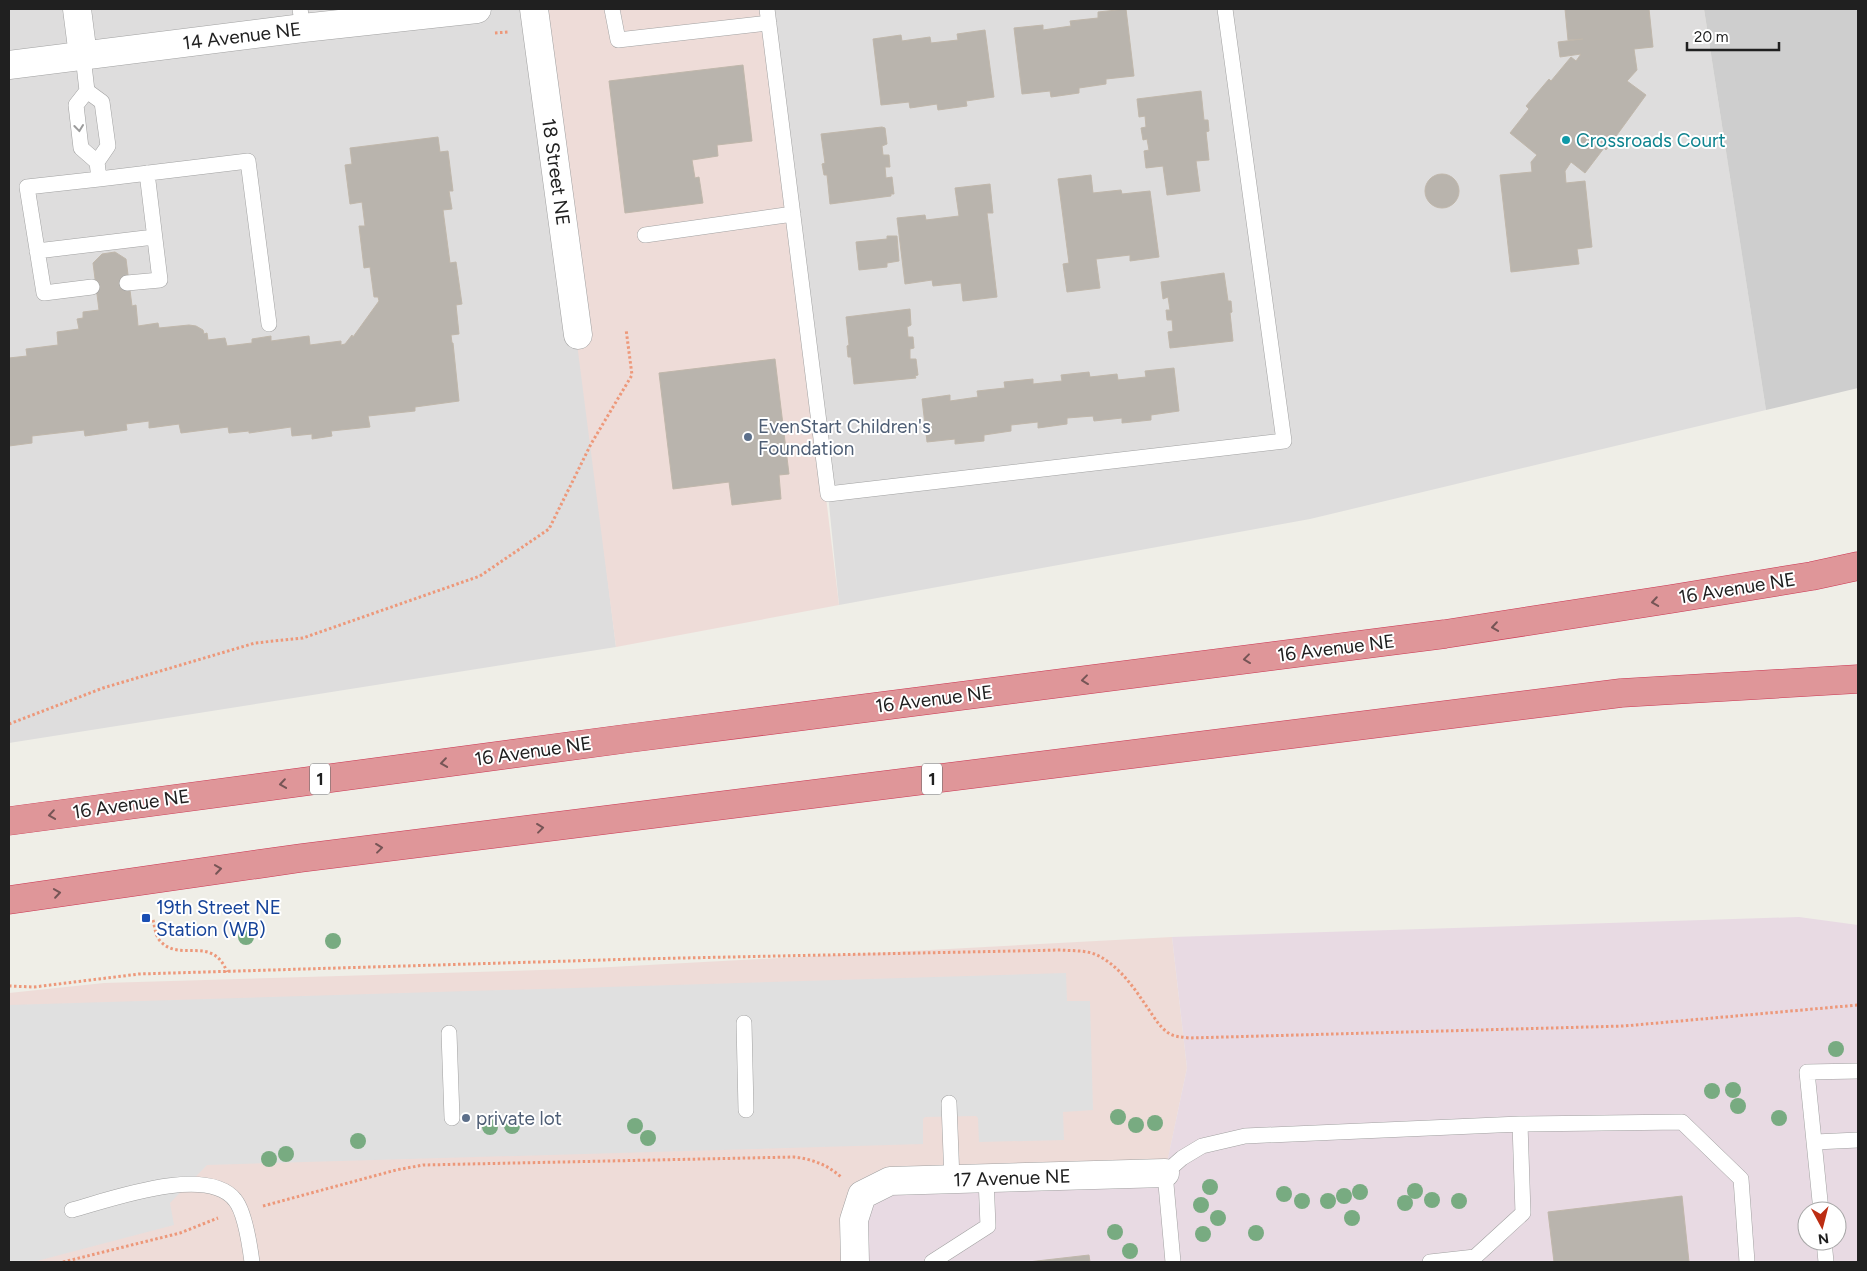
<svg xmlns="http://www.w3.org/2000/svg" width="1867" height="1271" font-family="Figtree,sans-serif">
<style>
.residential{fill:#dedddd}
.commercial{fill:#eedcd8}
.industrial{fill:#e8dae3;fill-rule:evenodd}
.religious{fill:#cecece}
.parking{fill:#e0e0e0}
.building{fill:#b9b4ad;stroke:#c0b7ab}
.lines{fill:none;stroke-linecap:round;stroke-linejoin:round}
.lane-casing{stroke:#a1a1a1;stroke-width:16}
.street-casing{stroke:#a1a1a1;stroke-width:29}
.highway-casing{stroke:#cb3753;stroke-width:29}
.path{stroke:#ed987a;stroke-width:3;stroke-dasharray:2.5 2.5;stroke-linecap:butt}
.lane{stroke:#fff;stroke-width:15}
.street{stroke:#fff;stroke-width:28}
.highway{stroke:#df9699;stroke-width:28}
.tree{fill:#78ab81}
.oneway{stroke:#9b9b9b}
.oneway2{stroke:#765556}
.culture-dot{fill:#0f9aa8;stroke:#fff;stroke-width:2}
.service-dot{fill:#5c6f8a;stroke:#fff;stroke-width:2}
.transit-dot{fill:#1a4fb4;stroke:#fff;stroke-width:2}
.labels{text-anchor:middle;dominant-baseline:central;stroke-width:4;stroke-linejoin:round;paint-order:stroke}
.shield{fill:#fff;stroke:#636363;stroke-width:1}
.shield-label{font-size:18px;font-weight:bold;fill:#202020}
.street-label{font-size:19px;fill:#202020;stroke:#fff}
.culture-label{font-size:19px;fill:#0d838f;stroke:#fff;text-anchor:start}
.service-label{font-size:19px;fill:#4e5e75;stroke:#fff;text-anchor:start}
.transit-label{font-size:19px;fill:#164399;stroke:#fff;text-anchor:start}
</style>
<rect width="100%" height="100%" fill="#efeee7"/>
<!-- residential -->
<path class="residential" d="M9,9H534L578,335L616,647L9,743Z
M767,9H1704L1766,410L1310,519L839,605L828,494Z"/>
<!-- commercial -->
<path class="commercial" d="M534,9H767L839,605L616,647Z
M1172,937L1187,1068L1165,1173L855,1262H9V993L104,983L574,969Z"/>
<!-- industrial -->
<path class="industrial" d="M1799,917L1858,925V1262H855L862,1195L1165,1172L1187,1068L1172,937ZM1807,1211H1837V1241H1807Z"/>
<!-- religious -->
<path class="religious" d="M1704,9H1858V388L1766,410Z"/>
<!-- parking -->
<path class="parking" d="M1066,973L1067,1001H1090L1093,1110L1063,1112L1064,1140L979,1142L978,1118L976,1116L925,1117L923,1119V1144L207,1165L170,1203L174,1225L33,1262H9V1005Z"/>
<!-- building -->
<path class="building" d="M1126,9L1134,76L1106,79V84L1079,88V93L1051,97L1050,91L1022,94L1014,28L1043,25V30L1071,26L1070,21L1098,18V12Z
M1565,9H1649L1653,47L1634,49L1637,70L1627,81L1646,95L1606,150L1604,148L1585,173L1571,162L1565,171L1566,183L1585,181L1592,247L1577,249L1579,264L1511,272L1500,175L1532,172L1531,162L1537,155L1510,133L1529,109L1526,106L1549,79L1551,81L1571,57L1576,61L1581,54L1560,57L1558,42L1583,39L1568,40Z
M985,30L994,97L966,101L967,106L938,110L937,104L910,108L909,102L881,105L873,39L901,35L902,41L930,37L931,43L958,40L957,34Z
M743,65L752,141L717,145L718,156L692,160L695,178L699,177L703,203L625,213L609,81Z
M1201,91L1204,120H1208L1209,131L1206,132L1209,160L1196,161L1200,191L1167,195L1163,166L1146,168L1144,151L1149,150L1147,139L1143,140L1141,128L1146,127L1145,116L1139,117L1137,99Z
M882,127L885,128L887,144L882,146L883,155H889L890,167H885L886,178L892,177L894,194H891V196L830,204L827,175H824L822,164L825,163L821,134Z
M438,137L440,152L448,151L453,191H449L452,209L443,210L450,263L456,262L462,304L456,305L459,334L451,335L452,343H453L459,401L415,407V411L368,416L370,427L331,431L332,436L312,439V434L292,436L291,427L249,433V431L229,433L228,427L181,433L179,424L149,428V421L126,424L127,430L85,436L84,430L32,436V443L9,446V358L27,356L26,349L58,345L57,332L79,329L77,319L83,318V312L99,310L93,263L102,254L115,252L126,259L132,306L136,305L138,326L158,323L159,328L189,325L196,326L203,330L204,334L207,333L208,340L225,338L227,346L252,343V339L271,336V341L309,336L310,345L341,341V345L345,344L352,335L353,337L379,301L378,297H374L370,267L364,268L359,226H365L362,202L350,204L345,165L352,164L350,148Z
M1425 191a17 17 0 1 1 34 0a17 17 0 1 1-34 0Z
M1091,175L1093,193L1121,190L1122,194L1150,191L1159,257L1130,261V255L1096,259L1100,288L1067,292L1063,264L1069,263L1058,179Z
M990,184L993,213H987L997,297L963,301L961,283L933,286L932,280L905,284L897,218L925,215L926,220L959,216L955,188Z
M887,236H897L899,261L887,263V267L859,270L856,242L887,239Z
M1224,273L1228,301H1231L1232,312L1230,313L1233,341L1170,348L1168,332L1173,331L1172,320H1167L1166,310H1170L1168,297L1163,299L1161,282Z
M910,309L911,325L907,327L908,337H913L914,348L910,349V359H916L918,375L915,376L916,378L854,384L851,357H848L847,346L849,345L846,317Z
M775,359L789,474L779,475L781,499L732,505L729,482L673,489L659,373Z
M1174,368L1179,411L1151,415V420L1122,423V418L1094,421L1093,416L1067,418V424L1038,428V422L1011,425V431L984,435V441L955,444V439L927,442L922,399L950,395V401L978,397L977,391L1005,388L1004,382L1033,379V384L1062,381L1061,375L1089,372L1090,377L1117,374L1118,380L1146,377L1145,371Z
M1682,1196L1689,1262H1554L1548,1212Z
M1089,1255L1090,1262H1028Z"/>
<g class="lines">
<defs>
<path id="lane" d="M300,9L303,28
M612,9L618,40L769,23
M767,9L828,494L1284,441L1225,9
M83,56L87,91L102,102L108,146L97,162L99,179L248,161L269,324
M87,91L76,105L81,148L97,162
M645,235L793,214
M37,251L154,237
M127,283L160,280L147,173
M92,287L44,293L27,187L99,179
M744,1023L746,1110
M449,1033L452,1118
M949,1103L952,1180
M1815,1142L1858,1140
M72,1210C109,1200 207,1164 235,1200C245,1212 250,1247 252,1262
M1821,1211L1807,1072L1858,1071
M1824,1241L1826,1262
M932,1262L988,1226L986,1178
M1173,1262L1165,1173L1182,1158L1202,1146L1245,1136L1520,1124L1682,1122L1741,1179L1747,1262
M1430,1262L1475,1257L1523,1213L1520,1124"/>
<path id="street" d="M77,9L83,56
M534,9L578,335
M9,65L303,28L477,9
M855,1262L854,1220L862,1195L890,1181L1165,1173"/>
<path id="highway" d="M9,821L631,738L1445,634L1671,599L1812,576L1858,566
M9,900L301,858L1621,693L1858,679"/>
</defs>
<!-- lane casing -->
<use href="#lane" class="lane-casing"/>
<!-- street casing -->
<use href="#street" class="street-casing"/>
<!-- highway casing -->
<use href="#highway" class="highway-casing"/>
<!-- path -->
<path class="path" d="M495,33L508,32
M9,724L103,688L255,643L303,638L480,576L549,529L591,444L632,375L626,329
M153,920C155,927 155,936 161,942C181,962 213,935 227,972
M9,986L34,987L139,974L636,959L1061,950C1074,951 1088,950 1099,956C1121,968 1134,988 1147,1007C1154,1017 1160,1028 1170,1034C1176,1037 1182,1037 1189,1038L1624,1026L1858,1005
M263,1206L396,1170L423,1165L794,1157C812,1159 828,1165 841,1177
M63,1262L180,1233L218,1218"/>
<!-- lane -->
<use href="#lane" class="lane"/>
<!-- street -->
<use href="#street" class="street"/>
<!-- highway -->
<use href="#highway" class="highway"/>
</g>
<!-- trees -->
<g class="tree">
<circle cx="246" cy="937" r="8"/>
<circle cx="333" cy="941" r="8"/>
<circle cx="1836" cy="1049" r="8"/>
<circle cx="1733" cy="1090" r="8"/>
<circle cx="1712" cy="1091" r="8"/>
<circle cx="1738" cy="1106" r="8"/>
<circle cx="1118" cy="1117" r="8"/>
<circle cx="1779" cy="1118" r="8"/>
<circle cx="1155" cy="1123" r="8"/>
<circle cx="1136" cy="1125" r="8"/>
<circle cx="512" cy="1126" r="8"/>
<circle cx="635" cy="1126" r="8"/>
<circle cx="490" cy="1127" r="8"/>
<circle cx="648" cy="1138" r="8"/>
<circle cx="358" cy="1141" r="8"/>
<circle cx="286" cy="1154" r="8"/>
<circle cx="269" cy="1159" r="8"/>
<circle cx="1210" cy="1187" r="8"/>
<circle cx="1415" cy="1191" r="8"/>
<circle cx="1360" cy="1192" r="8"/>
<circle cx="1284" cy="1194" r="8"/>
<circle cx="1344" cy="1196" r="8"/>
<circle cx="1432" cy="1200" r="8"/>
<circle cx="1302" cy="1201" r="8"/>
<circle cx="1328" cy="1201" r="8"/>
<circle cx="1459" cy="1201" r="8"/>
<circle cx="1405" cy="1203" r="8"/>
<circle cx="1201" cy="1205" r="8"/>
<circle cx="1218" cy="1218" r="8"/>
<circle cx="1352" cy="1218" r="8"/>
<circle cx="1115" cy="1232" r="8"/>
<circle cx="1256" cy="1233" r="8"/>
<circle cx="1203" cy="1234" r="8"/>
<circle cx="1130" cy="1251" r="8"/>
</g>
<!-- one-way arrows -->
<defs><path id="oneway-chevron" d="M-2-3.5L2.5 0L-2 3.5" fill="none" stroke-width="1.6" stroke-linecap="round" stroke-linejoin="round" transform="scale(1.25)"/></defs>
<use class="oneway" href="#oneway-chevron" transform="translate(79 128) rotate(83)"/>
<g class="oneway2">
<use href="#oneway-chevron" transform="translate(1655 602) rotate(171)"/>
<use href="#oneway-chevron" transform="translate(1495 627) rotate(172)"/>
<use href="#oneway-chevron" transform="translate(1247 659) rotate(173)"/>
<use href="#oneway-chevron" transform="translate(1085 680) rotate(173)"/>
<use href="#oneway-chevron" transform="translate(444 763) rotate(172)"/>
<use href="#oneway-chevron" transform="translate(283 784) rotate(172)"/>
<use href="#oneway-chevron" transform="translate(52 815) rotate(172)"/>
<use href="#oneway-chevron" transform="translate(540 828) rotate(-7)"/>
<use href="#oneway-chevron" transform="translate(379 848) rotate(-7)"/>
<use href="#oneway-chevron" transform="translate(218 869) rotate(-8)"/>
<use href="#oneway-chevron" transform="translate(57 893) rotate(-8)"/>
</g>
<!-- markers -->
<circle class="culture-dot" cx="1566" cy="140" r="5"/>
<g class="service-dot">
<circle cx="748" cy="437" r="5"/>
<circle cx="466" cy="1118" r="5"/>
</g>
<rect class="transit-dot" x="141" y="913" width="10" height="10" rx="2.5"/>
<g class="labels">
<!-- shield labels -->
<g class="shield">
<rect x="310" y="763.5" width="20" height="31" rx="4"/>
<rect x="922" y="763.5" width="20" height="31" rx="4"/>
</g>
<g class="shield-label">
<text x="320" y="779">1</text>
<text x="932" y="779">1</text>
</g>
<!-- street labels -->
<g class="street-label">
<text transform="translate(242 36) rotate(-7)">14 Avenue NE</text>
<text transform="translate(556 172) rotate(82)">18 Street NE</text>
<text transform="translate(1737 588) rotate(-9)">16 Avenue NE</text>
<text transform="translate(1336 648) rotate(-7)">16 Avenue NE</text>
<text transform="translate(934 699) rotate(-7)">16 Avenue NE</text>
<text transform="translate(533 751) rotate(-8)">16 Avenue NE</text>
<text transform="translate(131 804) rotate(-8)">16 Avenue NE</text>
<text transform="translate(1012 1178) rotate(-2)">17 Avenue NE</text>
</g>
<!-- culture labels -->
<g class="culture-label">
<text x="1576" y="140">Crossroads Court</text>
</g>
<!-- service labels -->
<g class="service-label">
<text x="758" y="426">EvenStart Children's<tspan x="758" dy="22">Foundation</tspan></text>
<text x="476" y="1118">private lot</text>
</g>
<!-- transit labels -->
<g class="transit-label">
<text x="156" y="907">19th Street NE<tspan x="156" dy="22">Station (WB)</tspan></text>
</g>
</g>
<!-- border -->
<rect width="1867" height="1271" fill="none" stroke="#202020" stroke-width="20"/>
<!-- north arrow -->
<g transform="translate(1822 1226) rotate(173)"><circle r="24" fill="#ffffff" stroke="#a6a6a6"/>
<path d="M0-4L9 19L0 12L-9 19Z" fill="#bc2d13"/>
<text y="-8" font-size="14" font-weight="bold" text-anchor="middle" fill="#202020">N</text>
</g>
<!-- scale -->
<path d="M1687 42v8h92v-8" fill="none" stroke="#202020" stroke-width="2.5"/>
<text x="1694" y="42" font-size="15" fill="#202020" stroke="#ffffff" stroke-width="4" paint-order="stroke">20 m</text>
</svg>
